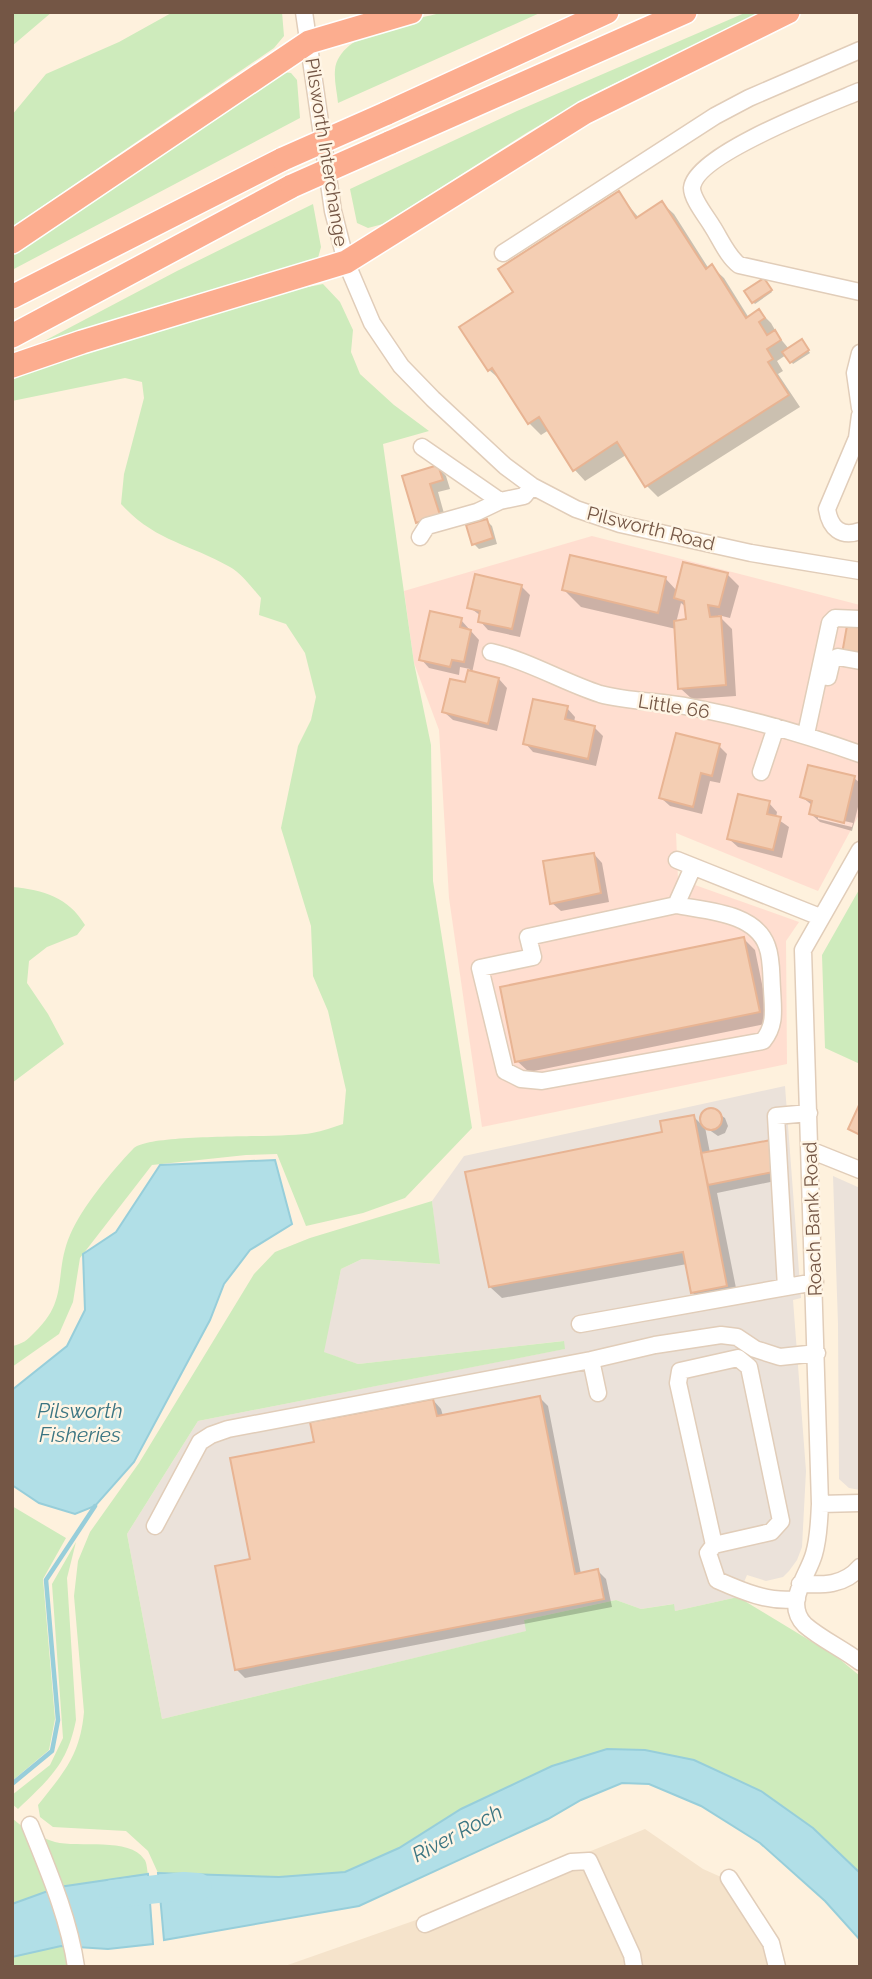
<svg xmlns="http://www.w3.org/2000/svg" width="872" height="1979" font-family="Raleway,sans-serif">
<style>
.residential{fill:#f5e3cb}
.commercial{fill:#ffded0}
.industrial{fill:#ebe2da}
.green{fill:#ceebbc}
.water{fill:#b1dfe7;stroke:#97ceda;stroke-width:2}
.shadow{fill:#0003;fill-rule:evenodd}
.lines{fill:none;stroke-linecap:round;stroke-linejoin:round}
.stream{stroke:#97ceda;stroke-width:4.5}
.river{stroke:#b1dfe7;stroke-width:28}
.building{fill:#f4ceb3;stroke:#e8b493;stroke-width:2}
.minor-casing{stroke:#e1cdb9;stroke-width:19}
.highway-casing{stroke:#fff;stroke-width:26}
.minor{stroke:#fff;stroke-width:16}
.highway{stroke:#fcad8f;stroke-width:23}
.highway-bridge-casing{stroke:#fff;stroke-width:26;stroke-linecap:butt}
.highway-bridge{stroke:#fcad8f;stroke-width:23}
.labels{text-anchor:middle;dominant-baseline:central;stroke-width:5;stroke-linejoin:round;paint-order:stroke}
.street-label{font-size:19px;fill:#745645;stroke:#fff5e5}
.water-label{font-size:21px;font-style:italic;fill:#3b7582;stroke:#fff5e5}
</style>
<rect width="100%" height="100%" fill="#fef1dd"/>
<!-- residential -->
<path class="residential" d="M645,1829L703,1869L739,1885L782,1967H282L456,1906Z"/>
<!-- commercial -->
<path class="commercial" d="M592,536L860,605V813L818,891L676,833L678,879L799,922L786,941L787,1064L482,1127L449,898L439,730L414,663L404,591Z"/>
<!-- industrial -->
<path class="industrial" d="M785,1086L801,1298L793,1300L806,1471L802,1547L797,1560L789,1571L783,1577L766,1581L747,1575L738,1597L675,1611L673,1604L641,1609L616,1600L524,1620L527,1631L162,1719L127,1534L198,1421L564,1349L563,1341L358,1364L323,1352L341,1269L362,1259L439,1264L432,1201L464,1156Z
M833,1176L860,1188V1490L849,1488L839,1479L838,1324Z"/>
<!-- green -->
<path class="green" d="M12,12H52L12,46Z
M173,12H282L284,36L274,48L12,227V115L46,74L119,42Z
M445,12H542L338,103C337,92 334,81 335,70C339,31 414,20 445,12Z
M747,12H762L595,93L528,132L383,224L368,228L357,223L350,189L517,111Z
M283,72L291,73L297,80L300,118L12,270V250Z
M313,204L321,247L318,258L303,266L12,358L177,271Z
M323,284L340,302L353,330L351,352L360,374L394,405L429,431L383,444L414,663L431,745L433,881L472,1128L405,1198L363,1213L306,1226L277,1154L246,1155L152,1165L80,1258L73,1302L59,1334L12,1367V1346C23,1344 27,1340 34,1333C70,1299 53,1275 70,1235C82,1207 112,1171 133,1149C148,1132 282,1139 312,1133C323,1131 333,1127 343,1124L346,1090L328,1011L313,976L311,926L281,828L298,746L311,720L316,697L305,653L286,624L259,615L261,598C252,588 242,574 230,567C188,543 156,542 121,504L124,474L144,398L142,382L125,378L12,401V380L51,363L288,291Z
M12,887C44,890 68,897 85,925L77,935L47,947L29,961L27,983L48,1014L64,1044L12,1083Z
M860,888V1064L825,1048L822,955Z
M432,1201L440,1264L362,1259L341,1269L324,1352L358,1364L564,1341L565,1349L198,1421L127,1534L162,1719L526,1631L524,1620L616,1600L641,1609L674,1604L675,1611L738,1597L837,1657L860,1676V1873L813,1828L761,1791L552,1766L461,1809L399,1848L345,1872L279,1877L158,1873L148,1851L126,1831L53,1827L40,1817L38,1805C64,1772 80,1756 84,1712L74,1596L78,1561L90,1532L139,1463L254,1274L275,1252L310,1238Z
M12,1506L66,1538L43,1579L55,1719L49,1750L12,1781Z
M76,1542L67,1578L76,1720C67,1765 50,1778 18,1809L12,1804V1795L50,1765L63,1738L52,1584Z
M12,1818C24,1829 39,1837 55,1842C78,1848 130,1837 144,1859C147,1862 147,1870 148,1874L59,1887L12,1904Z
M61,1946H68L71,1967H12V1957Z"/>
<!-- water -->
<path class="water" d="M275,1160L292,1224L250,1250L224,1284L210,1320L134,1462L95,1506L75,1514L39,1503L12,1485V1390L67,1346L85,1310L83,1254L116,1232L160,1165Z
M607,1749L645,1750L694,1760L761,1791L813,1828L860,1873V1940L825,1901L760,1843L701,1806L649,1784L622,1783L581,1800L548,1819L359,1906L164,1940L158,1873L279,1877L345,1872L399,1848L461,1809L552,1766Z
M148,1874L153,1944L108,1949L61,1946L12,1957V1904L59,1887Z"/>
<!-- shadow -->
<path class="shadow" d="M618,193L639,218L662,203L674,214L709,269L712,267L724,278L749,318L759,311L771,323L775,330L774,331L789,349L804,343L810,353L793,364L786,355L777,361L783,371L778,374L800,407L658,497L647,486L626,455L585,481L574,469L549,430L541,435L529,423L502,381L489,370L515,292Z
M766,282L772,292L755,304L753,302Z
M438,467L446,476L450,489L438,492L447,524L426,530L417,522L404,478Z
M487,521L492,526L497,544L479,549L474,544Z
M727,574L739,586L730,618L718,615L732,629L736,696L692,699L680,688L676,629L581,607L564,590L666,579L677,591ZM681,603L687,608V621L676,623Z
M521,586L530,595L520,637L488,630L480,621L481,616L469,607Z
M461,620L479,640L472,673L499,679L507,688L497,731L453,720L444,712L466,685L470,669L460,667L459,675L429,668L421,659Z
M567,708L575,717L574,723L594,727L603,736L596,766L533,752L525,743Z
M719,746L727,754L720,783L710,781L702,814L670,806L661,798Z
M854,778L860,783V799L852,831L820,822L811,814L813,806L802,797ZM818,815L853,823L852,827L818,819Z
M769,803L777,812L776,818L789,827L782,858L738,847L729,839Z
M594,854L602,863L609,902L561,911L552,903Z
M744,939L755,950L770,1023L529,1072L517,1061Z
M711,1109L725,1118L728,1126L725,1133L718,1136L705,1127L710,1153L770,1141L780,1180L717,1193L738,1298L704,1304L693,1293L687,1264L502,1298L490,1287L664,1133L693,1116L705,1128L701,1119L704,1112Z
M540,1398L548,1406L581,1574L598,1571L606,1579L612,1607L245,1678L236,1669L252,1560L316,1444L433,1400L441,1409L443,1416Z"/>
<g class="lines">
<!-- stream -->
<path class="stream" d="M12,1784L52,1751L58,1720L46,1580L95,1506"/>
<!-- river -->
<path class="river" d="M113,1894L184,1886L198,1887"/>
</g>
<!-- building -->
<path class="building" d="M619,191L636,218L662,201L706,269L712,264L746,318L759,309L765,318L759,322L767,335L775,330L781,340L767,349L773,359L768,362L789,395L645,487L617,442L573,471L539,417L528,424L492,368L488,371L459,327L513,292L498,269Z
M764,278L772,290L752,303L744,291Z
M802,339L809,350L790,363L782,352Z
M438,465L443,480L430,484L440,515L416,523L402,476Z
M487,519L493,538L472,545L466,525Z
M570,555L666,577L658,613L562,590Z
M683,562L728,573L719,607L708,605L710,617L721,616L726,685L678,689L674,621L686,619L684,601L674,598Z
M475,574L522,585L512,629L478,622L480,611L467,608Z
M430,611L462,618L460,627L471,630L464,662L452,660L450,667L419,660Z
M848,620L860,622V658L842,654Z
M468,670L499,678L488,724L442,712L450,679L465,682Z
M533,699L568,706L565,719L595,726L588,759L523,744Z
M676,733L720,744L712,776L701,773L693,807L659,798Z
M808,765L855,776L844,823L809,814L812,801L800,797Z
M738,794L770,801L767,814L781,817L773,850L727,839Z
M594,853L601,893L550,904L543,861Z
M744,937L760,1012L515,1062L500,987Z
M860,1103V1135L848,1129Z
M700 1119a11 11 0 1 1 22 0a11 11 0 1 1-22 0Z
M694,1115L727,1286L691,1293L683,1252L489,1287L465,1172L662,1132L660,1121Z
M771,1140L773,1172L708,1185L701,1153Z
M540,1396L575,1574L598,1569L604,1599L235,1670L215,1566L250,1559L230,1458L314,1442L310,1422L433,1399L437,1416Z"/>
<g class="lines">
<defs>
<path id="minor" d="M304,12L333,211L346,262L372,323L401,366L433,399L505,466L532,486L576,509L620,524L751,553L860,571
M860,91C829,104 695,154 692,188C692,199 706,216 712,226C720,238 727,256 739,265L860,292
M503,253L715,116L749,98L860,50
M860,353L855,373L860,408
M860,415L857,438L827,509C830,528 841,538 860,531
M422,447L500,501
M420,537L427,526L477,512L500,501L524,496L532,486
M491,652C529,661 563,682 600,694C629,702 661,701 690,707C748,718 804,734 860,754
M828,677L832,660L838,657L860,661
M806,734L830,623L835,618L860,619
M761,772L776,727
M860,850L803,950L820,1504C819,1521 819,1537 814,1554C808,1576 783,1603 805,1625C821,1639 843,1649 860,1662
M677,860L820,917
M676,905C705,911 755,912 767,946C772,959 771,975 772,989C773,1010 776,1025 763,1041L542,1081L521,1079L505,1071L480,968L533,957L528,937L676,905L693,867
M810,1150L860,1170
M786,1287L776,1116L809,1113
M580,1324L815,1282
M591,1360L598,1393
M820,1504L860,1503
M155,1526L200,1442L211,1435L228,1429L591,1360L655,1345L721,1335L737,1337L755,1349L780,1357L817,1353
M714,1545L771,1532L781,1521L749,1367L738,1358L680,1371L678,1383L714,1545L708,1553L717,1580C742,1591 769,1603 797,1599
M800,1584C823,1585 844,1586 860,1567
M30,1825C48,1870 69,1918 76,1967
M729,1878L771,1943L777,1967
M425,1924L571,1862L589,1861L632,1955L634,1967"/>
<path id="highway" d="M385,114L607,12
M389,143L685,12
M12,242L309,42L411,12
M12,297L283,159
M12,336L292,186
M12,366L82,342L346,262L584,113L788,12"/>
</defs>
<!-- minor casing -->
<use href="#minor" class="minor-casing"/>
<!-- highway casing -->
<use href="#highway" class="highway-casing"/>
<!-- minor -->
<use href="#minor" class="minor"/>
<!-- highway -->
<use href="#highway" class="highway"/>
<defs>
<path id="highway-bridge" d="M283,159L385,114
M292,186L389,143"/>
</defs>
<!-- highway-bridge casing -->
<use href="#highway-bridge" class="highway-bridge-casing"/>
<!-- highway-bridge -->
<use href="#highway-bridge" class="highway-bridge"/>
</g>
<g class="labels">
<!-- street labels -->
<g class="street-label">
<text transform="translate(327 152) rotate(81)">Pilsworth Interchange</text>
<text transform="translate(651 528) rotate(14)">Pilsworth Road</text>
<text transform="translate(674 706) rotate(9)">Little 66</text>
<text transform="translate(812 1219) rotate(-92)">Roach Bank Road</text>
</g>
<!-- water labels -->
<g class="water-label">
<text x="80" y="1410">Pilsworth<tspan x="80" dy="24">Fisheries</tspan></text>
<text transform="translate(457 1833) rotate(-28)">River Roch</text>
</g>
</g>
<!-- border -->
<rect width="872" height="1979" fill="none" stroke="#745645" stroke-width="28"/>
</svg>
